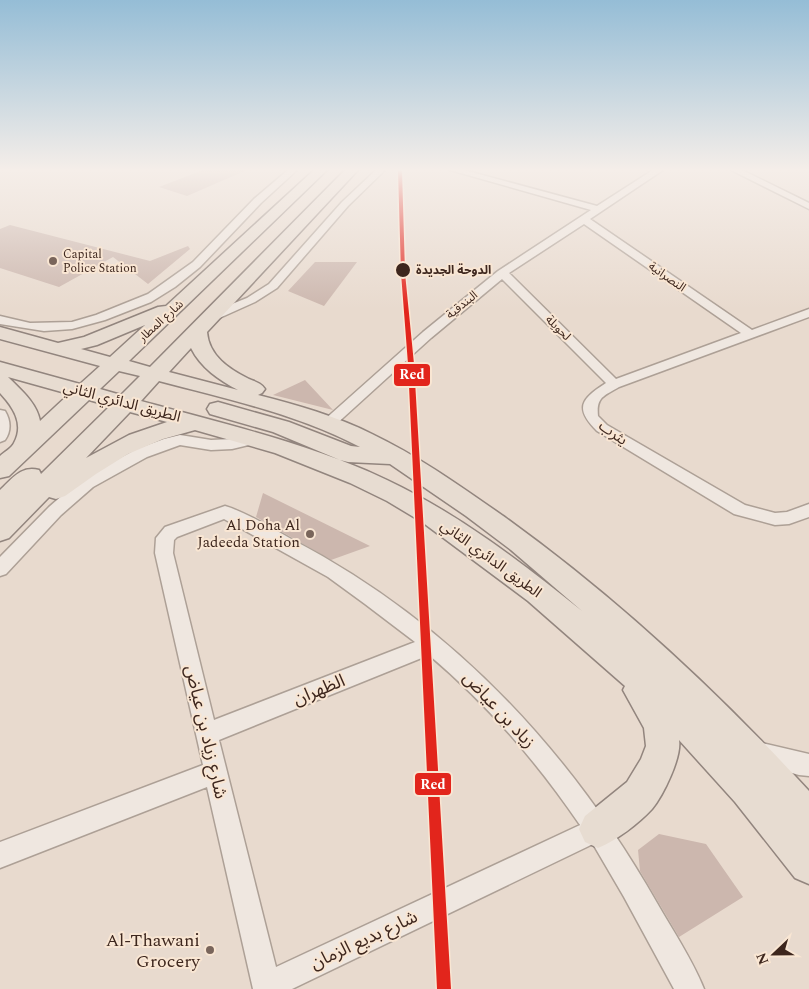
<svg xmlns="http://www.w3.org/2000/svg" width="809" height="989" font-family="Spectral,'Noto Sans Arabic',serif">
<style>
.building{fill:#ccb7ae}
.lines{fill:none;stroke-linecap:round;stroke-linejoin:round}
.minor-casing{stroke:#ada096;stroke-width:3}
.primary-casing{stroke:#92857e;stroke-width:3}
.minor{fill:#efe7e0;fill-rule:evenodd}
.primary{fill:#e7dcd1;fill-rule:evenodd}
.metro-1-casing{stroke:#f9e6d3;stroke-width:3}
.metro-1{fill:#e2251c;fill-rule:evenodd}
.poi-dot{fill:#79655b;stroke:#f9e6d3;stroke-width:2}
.stop-dot{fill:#3d261d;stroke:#f9e6d3;stroke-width:2}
.labels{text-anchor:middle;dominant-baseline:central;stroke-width:4;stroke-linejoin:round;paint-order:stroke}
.far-poi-label{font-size:12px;fill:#3d261d;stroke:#f9e6d3;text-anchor:start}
.far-stop-label{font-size:12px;font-weight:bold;fill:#3d261d;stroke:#f9e6d3;text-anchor:start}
.far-street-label{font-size:12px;fill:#3d261d;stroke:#f9e6d3}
.street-label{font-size:15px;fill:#3d261d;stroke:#f9e6d3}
.poi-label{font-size:15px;fill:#3d261d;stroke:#f9e6d3;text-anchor:end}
.near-street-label{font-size:18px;fill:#3d261d;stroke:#f9e6d3}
.near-poi-label{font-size:18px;fill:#3d261d;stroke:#f9e6d3;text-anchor:end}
.line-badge{stroke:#f9e6d3;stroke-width:2}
.badge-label{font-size:14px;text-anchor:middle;font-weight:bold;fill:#fff}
</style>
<rect width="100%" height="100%" fill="#e8dace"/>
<!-- building -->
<path class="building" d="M203,170H247L187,196L159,187Z
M10,225L150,261L188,246L190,249L148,284L113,257L59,287L0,268V229Z
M315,262H357L324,306L288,291Z
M305,380L333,410L273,395Z
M263,493L370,546L331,560L256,517Z
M659,834L706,844L743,897L679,937L640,871L638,850Z"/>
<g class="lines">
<defs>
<path id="minor" d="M288,170H297L261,203L200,267L175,287L151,302L105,320L72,329L44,331L0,324V316L30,323L72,322L96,315L148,294L193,262L254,199Z
M376,170H385L348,206L277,288L255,302L215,320H207L205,317L207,314L247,298L269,284L342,202Z
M450,170H464L597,206L653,170H663L590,219L752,330L809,309V317L619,387C604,396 596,397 598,416L607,425L745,505L775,513L787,512L809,504V517L789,524L775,525L734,514L597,431C574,408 581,399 606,383L502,279L431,338L333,427H323L321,424L323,421L423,332L498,271L591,210ZM584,224L741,333L616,379L509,273Z
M731,170H742L809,203V209Z
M0,410L5,411C11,421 11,431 5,440L0,442Z
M256,434L261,436L263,439L261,442L232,449L211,450L180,445L147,457L93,487L61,515L6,574L0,576V557L49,507L81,479L137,449L164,439L180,435L211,440L232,439Z
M225,506C248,513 271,528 293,540C451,623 569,749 657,903C673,931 692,959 704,989H674L624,897L593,844L292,989H253L207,787L0,868V842L203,765L155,553L156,538L165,527ZM224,519L328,577L365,604L415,642L214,720L173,553L174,540L177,537ZM429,655C487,704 537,762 580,825L276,967L219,740Z
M758,742L809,754V776L799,775L750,761L747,753L750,745Z"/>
<path id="primary" d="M314,170H327L129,361L150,367L345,170H358L207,332C209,356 229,369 249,379C256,382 261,383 265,389L262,393L258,395C297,405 336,416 372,434C420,457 463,488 506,518C617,598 717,691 809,791V884L795,878L735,802L679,740C682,757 663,796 652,809C638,824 617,840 598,848L585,842L579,829L585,816L627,782L641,759L646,746L644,728L623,690L625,686L528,601L422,522L387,501L350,483L275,453L195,430L163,439L128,454L96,474L65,496L56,499L49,497L9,538L0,541V490C12,479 21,465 39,470L41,474L110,406L89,400L9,476L0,478V456C4,452 12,448 14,443C25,423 12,406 0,393V362L80,384L100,366L0,339V327L58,343L84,337L158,307L166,306ZM145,325L110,357L81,349L97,345ZM191,348C201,368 219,380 238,390L169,372ZM119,371L140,376L121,395L100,389ZM8,377L69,394L40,421C37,403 20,389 8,377ZM159,381C226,399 298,414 360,447L351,446L289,422L218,402L210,404L207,409L210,414L273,432L340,460L348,462L390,464L466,516L511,550L582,611C521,562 457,513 387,480C309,443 224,424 141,401ZM130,412L167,422L129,435L86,458Z"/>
</defs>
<!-- minor casing -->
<use href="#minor" class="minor-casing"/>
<!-- primary casing -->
<use href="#primary" class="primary-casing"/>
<!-- minor -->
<use href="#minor" class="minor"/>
<!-- primary -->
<use href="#primary" class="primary"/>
<defs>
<path id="metro-1" d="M398,170H402L405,273L414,364L451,989H437L408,364L401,273Z"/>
</defs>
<!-- metro-1 casing -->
<use href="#metro-1" class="metro-1-casing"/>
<!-- metro-1 -->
<use href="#metro-1" class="metro-1"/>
</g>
<!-- sky -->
<linearGradient id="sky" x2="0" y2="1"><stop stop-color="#95bdd6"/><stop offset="0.55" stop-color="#f5eee9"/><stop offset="1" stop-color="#f5eee9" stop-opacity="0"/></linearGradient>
<rect width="809" height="309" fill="url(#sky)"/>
<!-- markers -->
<g class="poi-dot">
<circle cx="53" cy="261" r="5"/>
<circle cx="310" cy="534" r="5"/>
<circle cx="210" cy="950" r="5"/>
</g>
<circle class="stop-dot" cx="403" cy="270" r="8"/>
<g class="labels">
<!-- far-poi labels -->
<g class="far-poi-label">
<text x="63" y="254">Capital<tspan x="63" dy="14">Police Station</tspan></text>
</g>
<!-- far-stop labels -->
<g class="far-stop-label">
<text x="416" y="270">الدوحة الجديدة</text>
</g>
<!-- far-street labels -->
<g class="far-street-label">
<text transform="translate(667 277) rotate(35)">النصرانية</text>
<text transform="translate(462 305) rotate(-39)">البندقية</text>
<text transform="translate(161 321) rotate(-42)">شارع المطار</text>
<text transform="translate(558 328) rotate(45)">لحويلة</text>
</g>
<!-- street labels -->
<g class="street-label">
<text transform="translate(122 402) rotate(15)">الطريق الدائري الثاني</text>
<text transform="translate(613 433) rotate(35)">يثرب</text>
<text transform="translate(491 559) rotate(36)">الطريق الدائري الثاني</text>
</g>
<!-- poi labels -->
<g class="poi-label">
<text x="300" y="525">Al Doha Al<tspan x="300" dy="17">Jadeeda Station</tspan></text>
</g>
<!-- near-street labels -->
<g class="near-street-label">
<text transform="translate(319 690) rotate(-22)">الظهران</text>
<text transform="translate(499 710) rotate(47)">زياد بن عياض</text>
<text transform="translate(206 732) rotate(77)">شارع زياد بن عياض</text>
<text transform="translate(364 940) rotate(-25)">شارع بديع الزمان</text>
</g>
<!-- near-poi labels -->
<g class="near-poi-label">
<text x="200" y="940">Al-Thawani<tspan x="200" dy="21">Grocery</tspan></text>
</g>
</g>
<g class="line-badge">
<rect x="393" y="363" width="38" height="24" rx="5" fill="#e2251c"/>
<rect x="414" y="772" width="38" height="24" rx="5" fill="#e2251c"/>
</g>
<g class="badge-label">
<text x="412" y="379">Red</text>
<text x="433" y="789">Red</text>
</g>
<!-- north arrow -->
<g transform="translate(774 954) rotate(248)" stroke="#f9e6d3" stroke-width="4" paint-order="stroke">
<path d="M0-4L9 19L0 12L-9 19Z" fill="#3d261d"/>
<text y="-8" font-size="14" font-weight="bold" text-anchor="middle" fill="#3d261d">N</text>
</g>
</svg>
